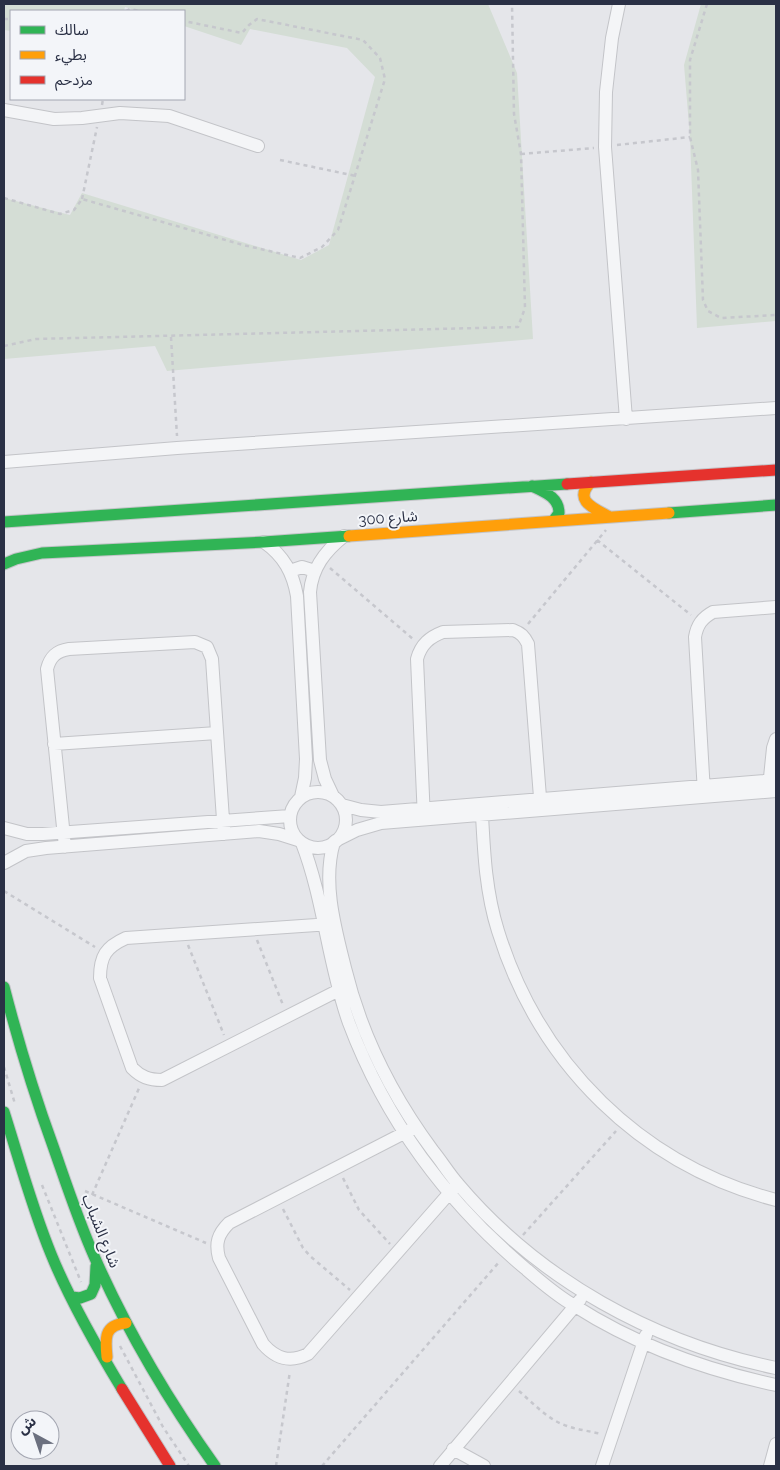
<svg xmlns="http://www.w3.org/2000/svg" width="780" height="1470" font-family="Raleway,'Noto Sans Arabic',sans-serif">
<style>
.green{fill:#d4ddd5}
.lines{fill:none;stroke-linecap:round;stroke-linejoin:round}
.street-casing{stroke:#c3c4c8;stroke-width:14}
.fast-casing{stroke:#c3c4c8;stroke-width:13}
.slow-casing{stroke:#c3c4c8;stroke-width:13}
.jam-casing{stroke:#c3c4c8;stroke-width:13}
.path{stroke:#c6c7cd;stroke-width:2.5;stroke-dasharray:4 4;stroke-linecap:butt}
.street{stroke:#f4f5f7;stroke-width:12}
.fast{stroke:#30b455;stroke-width:11}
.slow{stroke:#ff9f0a;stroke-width:11}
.jam{stroke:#e5322d;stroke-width:11}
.labels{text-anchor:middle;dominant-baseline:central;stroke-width:4;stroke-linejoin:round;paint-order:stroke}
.street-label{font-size:15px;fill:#2a3045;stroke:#f3f5f9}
</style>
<rect width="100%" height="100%" fill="#e5e6ea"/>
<!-- green -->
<path class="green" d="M4,4H488L517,73L533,339L167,371L155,346L4,359V198L70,215L82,193L301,260L329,245L375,77L347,48L250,29L241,45L184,26V11H138L125,7L124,11H11V31L4,30Z
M701,4H776V321L697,328L690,137L684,65Z"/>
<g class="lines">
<defs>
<path id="street" d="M619,4L612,38L606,92L605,147L626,419
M4,110L54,119L82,118L120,113L169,116L258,146
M4,462L177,448L776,408
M264,542C284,556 293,573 297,596L306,759L305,778L301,797
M290,571L302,567L315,571
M54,744L217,733
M769,787L773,748L776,739
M290 820a28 28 0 1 1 56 0a28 28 0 1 1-56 0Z
M704,793L695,637C697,625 702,618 713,612L776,607
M333,796L325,779L320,760L310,592C312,568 325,551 344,536
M342,805L361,810L381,812L776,780
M482,815C484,854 486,893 498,931C539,1064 641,1165 776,1200
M424,819L417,659C421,644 430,637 443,632L513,630C521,633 524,636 528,644L541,810
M4,828L27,834H43L290,816
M335,841L357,830L381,823L776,791
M334,842C322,882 335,928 345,968C361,1034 393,1097 433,1151C442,1162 449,1174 458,1184C539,1280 654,1343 776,1368
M302,843C324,900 328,964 349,1023C385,1119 447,1203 526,1269C541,1282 557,1296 575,1306C636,1345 706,1370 776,1385
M65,847L47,669C50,657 56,651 69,649L195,642L207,647L212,659L224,834
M4,863L26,851L46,848L259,831L279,834L298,840
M331,924L126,938C106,947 100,956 100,978L132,1068C141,1077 149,1080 162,1080L345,987
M410,1130L229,1223C218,1234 215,1243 219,1258L263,1344C276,1359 290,1363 308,1354L453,1189
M453,1449L484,1466
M440,1466L580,1300
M602,1466L646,1335
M770,1466L776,1444"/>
<path id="fast" d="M532,486C544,492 559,497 559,513L554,520
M669,513L776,505
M4,522L567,484
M4,564L16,559L42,553L264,542L349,536
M4,987C18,1041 34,1094 53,1146C66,1183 78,1220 94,1256C127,1331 168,1400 215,1466
M4,1112C19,1159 32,1208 51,1254C70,1301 96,1346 122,1389
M72,1297L80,1298L91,1294L95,1285L96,1266"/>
<path id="slow" d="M591,482C573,500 593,508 608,516
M349,536L669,513
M107,1357C105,1338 104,1325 126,1323"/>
<path id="jam" d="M567,484L776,470
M122,1389L170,1466"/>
</defs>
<!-- street casing -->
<use href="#street" class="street-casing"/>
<!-- fast casing -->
<use href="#fast" class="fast-casing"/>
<!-- slow casing -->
<use href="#slow" class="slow-casing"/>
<!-- jam casing -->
<use href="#jam" class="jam-casing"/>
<!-- path -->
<path class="path" d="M707,4L690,60V137L698,170L703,300L708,311L721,318L776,315
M126,11L130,9L140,11
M4,19H11
M102,105L103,99
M617,145L690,137
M521,154L594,148
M280,160L356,176
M4,198L60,214L74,210L82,199L243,245L300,258L322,247L338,230L385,79L380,58L363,40L257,19L249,25L242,33L184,21
M82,199L97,127
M171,337L177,436
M4,346L36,339L518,327L525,308L521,154L514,114L512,4
M597,540L691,615
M330,568L413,639
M528,624L606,530
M4,891L95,947
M257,940L283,1005
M188,945L224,1035
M4,1067L15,1104
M343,1178L359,1210L390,1244
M42,1185L81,1282
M85,1191L206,1243
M92,1195L140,1086
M283,1209L303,1248L310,1256L350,1290
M523,1235L616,1131
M120,1346L163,1427L189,1466
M519,1391C533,1403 548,1420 567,1426C578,1430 590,1431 601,1434
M276,1466L290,1371
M322,1466L500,1261"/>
<!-- street -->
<use href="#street" class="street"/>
<!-- fast -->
<use href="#fast" class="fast"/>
<!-- slow -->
<use href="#slow" class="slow"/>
<!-- jam -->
<use href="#jam" class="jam"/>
</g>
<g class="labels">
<!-- street labels -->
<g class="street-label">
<text transform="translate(388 518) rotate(-4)">شارع 300</text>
<text transform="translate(101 1231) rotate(68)">شارع الشباب</text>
</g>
</g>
<!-- border -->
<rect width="780" height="1470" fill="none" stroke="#2a3045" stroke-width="10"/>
<!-- legend -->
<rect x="10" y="10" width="175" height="90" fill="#f3f5f9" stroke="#a3a6b1"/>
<rect x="20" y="26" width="25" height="8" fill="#30b455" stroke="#a3a6b1"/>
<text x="55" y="35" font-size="15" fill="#2a3045">سالك</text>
<rect x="20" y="51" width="25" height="8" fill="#ff9f0a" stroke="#a3a6b1"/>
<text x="55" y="60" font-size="15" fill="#2a3045">بطيء</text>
<rect x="20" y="76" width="25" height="8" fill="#e5322d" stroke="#a3a6b1"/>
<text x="55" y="85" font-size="15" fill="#2a3045">مزدحم</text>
<!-- north arrow -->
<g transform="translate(35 1435) rotate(320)"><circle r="24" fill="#f3f5f9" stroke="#a3a6b1"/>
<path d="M0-4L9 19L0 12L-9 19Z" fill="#6b707f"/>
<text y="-8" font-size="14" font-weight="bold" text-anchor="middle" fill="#2a3045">ش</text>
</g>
</svg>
